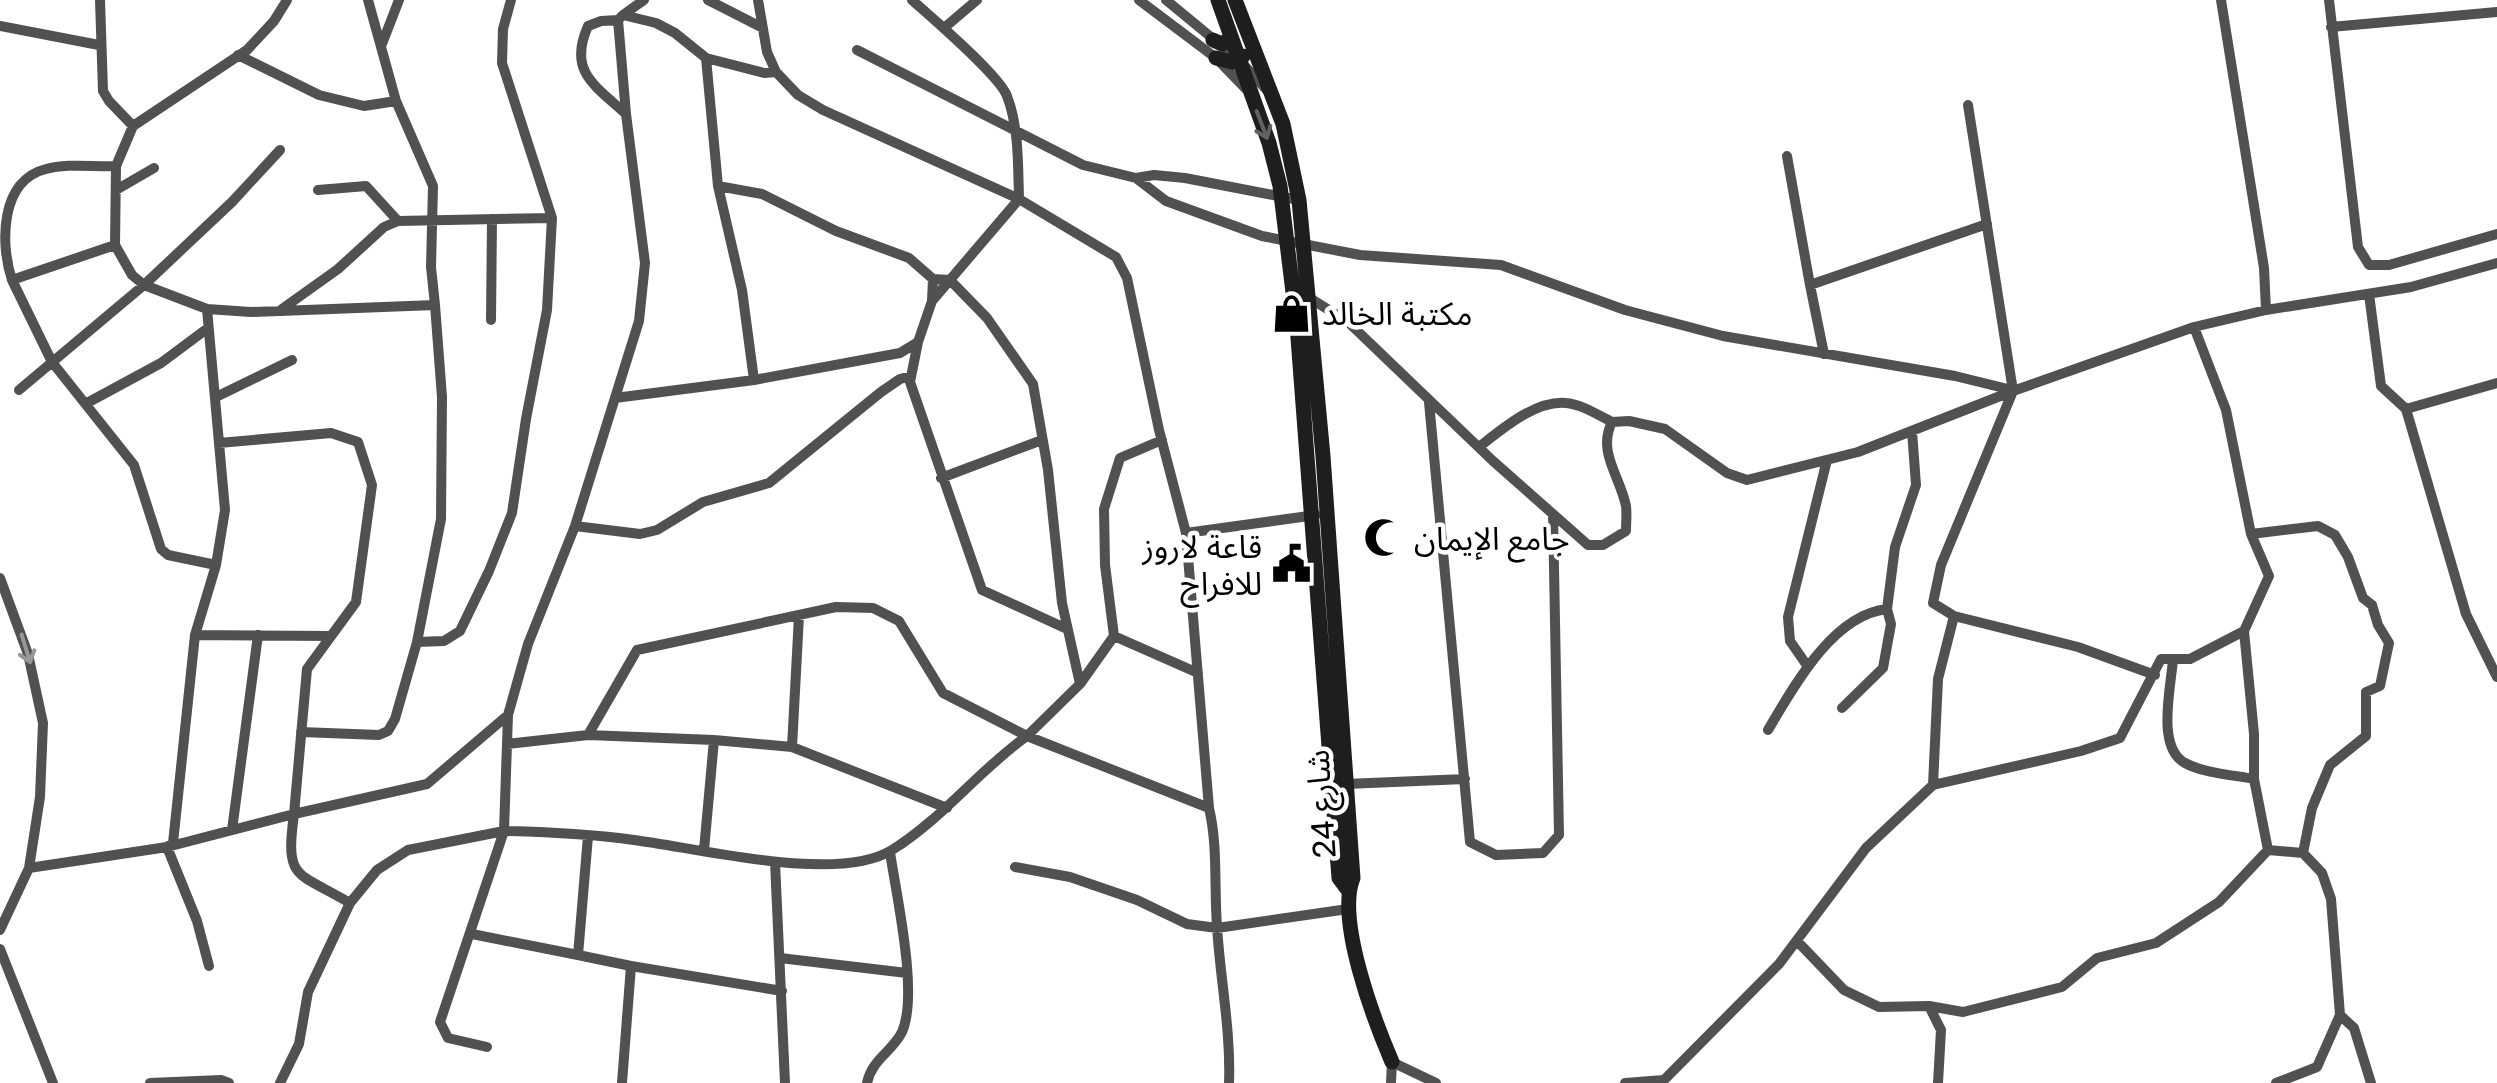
<svg xmlns="http://www.w3.org/2000/svg" width="2497" height="1083" font-family="'Golos Text','Noto Sans Arabic',sans-serif">
<style>
.lines{fill:none;stroke-linecap:round;stroke-linejoin:round}
.street{stroke:#515151;stroke-width:10}
.secondary{stroke:#1e1e1e;stroke-width:15}
.oneway{stroke:#626262}
.oneway2{stroke:#979797}
.labels{text-anchor:middle;dominant-baseline:central;stroke-width:9;stroke-linejoin:round;paint-order:stroke}
.poi-label{font-size:32px;fill:#000;stroke:#fff;text-anchor:start}
.street-label{font-size:32px;fill:#000;stroke:#fff}
</style>
<rect width="100%" height="100%" fill="#fff"/>
<g class="lines">
<!-- street -->
<path class="street" d="M100,0L103,91L109,101L133,126
M287,0L274,21L247,50L133,126L116,166L115,245L132,275L144,285L207,309L251,312L435,305L431,267L433,186L396,101L368,0
M708,0L763,28
M758,0L767,52L776,72
M912,0C931,17 999,75 1007,96C1019,127 1018,166 1019,199L1116,257L1127,278L1159,430L1186,533L1209,808C1218,846 1214,887 1217,926C1220,978 1231,1030 1229,1083
M1139,0L1216,58L1246,89
M1166,0L1240,61L1266,89
M2221,0L2264,268L2266,310
M2329,0L2358,247L2369,265H2389L2497,234
M623,15L644,0
M618,20L601,21L588,26C568,71 594,85 625,113
M0,26L99,45
M2331,27L2497,12
M944,28L977,0
M382,44L399,0
M857,50L1083,165L1136,178L1154,175L1185,178L1299,200
M238,55L319,95L364,106L396,101
M706,58L718,186L742,290L754,380
M1968,105L2013,391L1941,565L1933,603L1954,616L2078,647L2155,675
M1787,156L1810,285
M1136,178L1166,201L1262,236L1360,255L1501,265L1625,310L1723,336L1955,376L2012,390
M116,190L154,168
M318,190L366,186L398,221
M115,245L12,280C0,244 0,180 46,169C67,163 94,167 116,166
M933,279L932,301L918,342L910,382L982,590L1067,629
M12,280L52,362L134,465L161,549L168,555L216,565
M2369,294L2381,386L2406,409
M1305,295L1348,322L1493,461L1588,545H1603L1626,531C1626,523 1627,514 1626,506C1620,476 1597,452 1612,422L1629,421L1665,429L1727,473L1747,480L1858,452L2013,391L2194,327L2266,310L2411,287L2497,263
M932,301L1019,199L823,110L798,95L776,72L764,73L706,58L675,33L656,23L623,15L618,20L626,114L645,263L639,321L575,526L528,644L508,715L504,831C547,832 591,834 634,840C698,848 837,884 892,850C942,819 979,770 1027,736L1209,808
M207,309L219,443L331,433L358,442L372,485L356,602L307,669L294,814L167,847L197,921L209,966
M282,309L338,269L384,227L398,221L552,218
M491,320L492,219
M1824,354L1810,285L1987,224
M2497,383L2406,409L2466,614L2497,677
M19,390L144,285L232,202L280,150
M216,397L292,360
M615,398L754,380L900,353L918,342
M1429,402L1470,842L1496,855L1543,853L1559,835L1553,514
M87,403L161,363L208,328
M219,443L225,510L216,565L195,635L331,636
M1479,447C1501,430 1535,400 1566,403C1581,404 1598,415 1612,422
M941,478L1042,440
M575,526L640,534L657,530L703,502L769,483L881,392L900,379L911,376
M1186,533L1316,515
M2251,534L2318,526L2335,535L2348,557L2363,598L2372,605L2378,625L2389,643L2380,686L2366,692V736L2330,765L2312,808L2303,853
M0,578L28,654L43,723L40,797L29,868L0,930
M2244,631L2254,734V779
M1114,636L1198,673
M417,642L444,641L460,631L489,571L512,513L526,419L547,310L552,218L502,63L503,29L511,0
M2173,659C2171,688 2156,747 2185,763C2203,773 2233,775 2254,779L2268,850L2303,853L2322,873L2331,899L2340,1015L2354,1028L2371,1083
M1806,664L1790,641L1788,617L1827,460
M1080,684L1114,636L1105,565L1104,509L1120,458L1162,440
M1842,708L1883,668L1891,624L1887,609L1895,547L1916,485L1912,431
M1768,730C1793,688 1832,615 1887,609
M301,732L379,735L388,731L395,719L417,642L441,519L442,397L435,305
M588,735L637,650L836,607L873,608L899,621L943,693L1027,736L1080,684L1062,603L1048,470L1033,384L987,318L950,280L933,279L909,258L836,231L762,194L718,186
M507,744L588,735L714,740L792,747L947,808
M792,747L799,616
M1346,784L1465,779
M1933,785L1938,679L1954,616
M232,830L258,635
M588,836L578,955L631,966
M704,850L714,740
M775,862L785,1083
M1015,867L1070,877L1137,900L1187,924L1217,928L1348,909
M29,868L167,847L173,843L195,635
M472,934L578,955
M1797,941L1844,990L1879,1007L1929,1006L1941,1030L1938,1083
M0,949L53,1083
M780,958L907,973
M1929,1006L1963,1012L2062,987L2097,958L2156,943L2219,902L2268,850
M487,1047L448,1038L440,1022L504,831L408,850L377,870L350,903C296,871 285,881 294,814L427,784L508,715
M150,1083L221,1080L229,1083
M280,1083L299,1044L308,992L350,903
M622,1083L631,966L782,991
M867,1083C872,1059 892,1052 902,1032C919,994 896,894 890,852
M1391,1083L1392,1062L1436,1083
M1625,1083L1664,1080L1779,964L1866,848L1933,785L2081,751L2120,738L2161,659H2190L2244,631L2269,576L2251,534L2226,410L2194,327
M2276,1083L2317,1067L2340,1015"/>
<!-- secondary -->
<path class="secondary" d="M1218,0L1269,143L1280,186L1297,325L1339,878L1348,890
M1235,0L1283,124L1299,200L1323,456L1353,878C1336,920 1374,1020 1392,1062
M1213,40L1222,44L1231,38
M1216,58L1232,62L1240,61L1243,56"/>
</g>
<!-- one-way arrows -->
<defs><path id="oneway-shaft" d="M-6 0H5M1.5-3L5.5 0L1.5 3" fill="none" stroke-width="1.6" stroke-linecap="round" stroke-linejoin="round" transform="scale(2.5)"/></defs>
<use class="oneway" href="#oneway-shaft" transform="translate(1262 125) rotate(69)"/>
<use class="oneway2" href="#oneway-shaft" transform="translate(26 649) rotate(73)"/>
<!-- icons -->
<defs>
<symbol id="shop-bare" viewBox="-9 -9 18 18"><path d="M-5-2.5h2.3a2.7 3.5 0 0 1 5.4 0H5L5.5 6h-11ZM-1.5-2.5h3a1.5 2.3 0 0 0-3 0Z" fill="#000" stroke="#fff" stroke-width="2.5" paint-order="stroke"/></symbol>
<symbol id="mosque-bare" viewBox="-9 -9 18 18"><path d="M3.5-4.9A6 6 0 1 0 3.5 4.9A5 5 0 1 1 3.5-4.9Z" fill="#000" stroke="#fff" stroke-width="2.5" paint-order="stroke"/></symbol>
<symbol id="civic-bare" viewBox="-9 -9 18 18"><path d="M-.6-6.5H3V-4.5H.6V-3L4-1V1h2V6H-6V1h2V-1L-.6-3ZM-1.2 2.5V6h2.4V2.5Z" fill="#000" stroke="#fff" stroke-width="2.5" paint-order="stroke"/></symbol>
</defs>
<g fill-rule="evenodd">
<use href="#shop-bare" x="1264" y="286" width="55" height="55"/>
<use href="#mosque-bare" x="1356" y="510" width="55" height="55"/>
<use href="#civic-bare" x="1264" y="536" width="55" height="55"/>
</g>
<g class="labels">
<!-- poi labels -->
<g class="poi-label">
<text x="1322" y="313">مكتبة الخالد</text>
<text x="1414" y="538">جامع الإيمان</text>
<text x="1262" y="546" text-anchor="end">قاعة لاروز<tspan x="1262" dy="37">للافراح</tspan></text>
</g>
<!-- street labels -->
<g class="street-label">
<text transform="translate(1320 804) rotate(-94)">شارع 24</text>
</g>
</g>
</svg>
